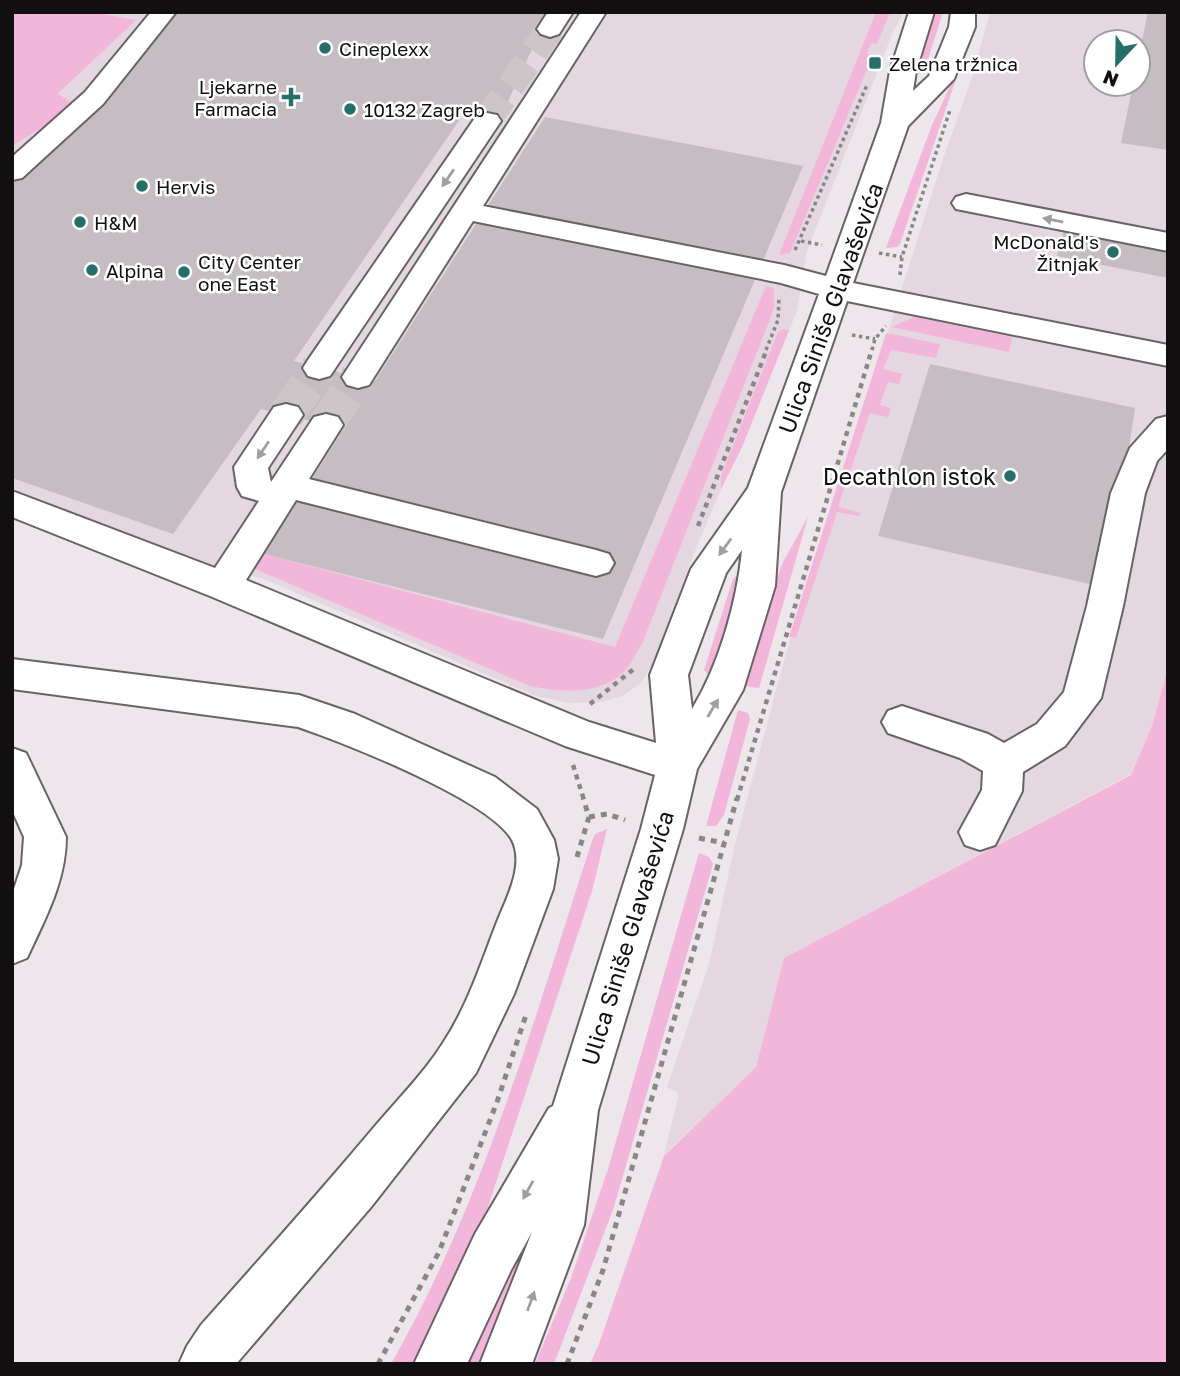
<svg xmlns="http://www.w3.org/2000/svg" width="1180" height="1376" font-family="'Golos Text',sans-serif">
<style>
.built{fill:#e5d7df;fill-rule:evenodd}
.green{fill:#f2b6da}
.building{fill:#c5bdc1}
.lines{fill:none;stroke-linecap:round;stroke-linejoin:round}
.minor-tunnel-far1{stroke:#ccc6c9;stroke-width:28;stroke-dasharray:28 14;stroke-linecap:butt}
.minor-tunnel{stroke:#ccc6c9;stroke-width:36;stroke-dasharray:36 18;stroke-linecap:butt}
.minor-casing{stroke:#696366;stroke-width:4}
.path-far2{stroke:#8a8688;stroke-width:3.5;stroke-dasharray:3.5 3.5;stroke-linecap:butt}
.path-far1{stroke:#8a8688;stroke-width:4.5;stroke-dasharray:5 5;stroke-linecap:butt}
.path{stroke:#8a8688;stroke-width:5;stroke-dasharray:6 6;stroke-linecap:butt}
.minor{fill:#fff;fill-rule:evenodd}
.oneway{fill:#a09f9f}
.poi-dot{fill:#266f69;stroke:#fff;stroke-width:2.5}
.labels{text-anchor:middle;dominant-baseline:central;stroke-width:5;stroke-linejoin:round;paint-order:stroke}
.far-poi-label{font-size:19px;fill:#110f10;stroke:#fff;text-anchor:start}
.street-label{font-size:23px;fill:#110f10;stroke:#fff}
.poi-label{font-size:23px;fill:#110f10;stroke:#fff;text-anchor:end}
</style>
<rect width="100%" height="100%" fill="#ede6ea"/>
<!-- built -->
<path class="built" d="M94,12H897L902,15L893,32L807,251L797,311L742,447L721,489L690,563L655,661L640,684L622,696L601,702L570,703L536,696L264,579L188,558L12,493V146L77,106L58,95L135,20Z
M990,12H1168V667L1153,723L1131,774L784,958L756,1067L664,1155L679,1093L667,1087L709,964L736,840L788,646L944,156L972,77ZM1096,42H1138V84H1096Z"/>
<!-- green -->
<path class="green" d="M12,12H94L136,20L58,94L77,106L12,146Z
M876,12H890L877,44L871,43L867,54L873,55L790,253L779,255Z
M934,12H943L924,72L917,74L914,71L930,32Z
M956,79L900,244L897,247L886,248L932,125L953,80Z
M766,286L774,288V307L770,319L642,644C636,653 631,664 624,672C599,696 560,692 530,686L255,569L264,554L615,647Z
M914,317L1012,337L1009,352L892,327Z
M782,329L789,330L742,447L721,489V476L778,332Z
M886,333L940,344L936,358L891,350L883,369L902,374L899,384L888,382L880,405L891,408L888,417L870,413L838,507L861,513L859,516L837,512L796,638L789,637Z
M808,517L759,688L745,686L767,604L783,562Z
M736,576L742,579L712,671L708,674L704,670L733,579Z
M1168,667V1364H590L599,1344L664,1156L756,1067L784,958L1131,775L1153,723Z
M738,710L748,713L750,719L724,815L716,826H706Z
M607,829L592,891L481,1228L414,1364H391C483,1203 535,1016 592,841L595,834Z
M699,853L709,857L713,864L614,1207L554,1364H535L571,1278L608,1169Z
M516,1262H520L522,1275L480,1364H466Z"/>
<!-- building -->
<path class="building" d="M179,12H549L503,112L469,106L294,361L375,381L545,117L803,166L603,639L264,554L344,429L261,409L173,534L12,478V183Z
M1148,12L1168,14V150L1121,143L1133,84H1138V60Z
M1064,228L1168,248V278L1057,256Z
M930,364L1135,408L1108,588L878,536Z"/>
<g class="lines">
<!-- minor-tunnel-far1 -->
<path class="minor-tunnel-far1" d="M487,121L550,29"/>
<!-- minor-tunnel -->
<path class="minor-tunnel" d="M286,415L319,368
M326,425L358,377
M258,489L310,505"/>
<defs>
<path id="minor" d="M151,12H176L103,104L22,178L12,180V157L85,92Z
M548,12H573L559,34L550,37L541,34L537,29Z
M581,12H606L483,206L784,265L826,276L881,123L890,71L909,12H934L916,71L913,91L929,76L949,27L951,12H975V27L954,79L908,126L853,283L1168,345V366L847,301L781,492L775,586L743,690L697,769L683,829L598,1110L584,1225L532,1364H480L532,1232L511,1270L467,1364H414L475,1234L549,1108L553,1106L641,829L655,775L565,746L210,596L12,517V491L215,568L259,501L242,496L237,487L234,467L274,407L286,404L298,407L303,415L268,468L271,482L314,417L326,414L338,417L343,425L309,479L596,550L609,554L614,563L609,572L596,576L296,500L246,580L589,722L656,743L650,675L691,569L748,488L819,294L781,283L473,221L369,385L358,388L347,385L342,377ZM742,550C737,602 719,665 692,709L688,675L726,573Z
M487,113L497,115L501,121L330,376L319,379L308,376L303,368L308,360L477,115Z
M966,194L1168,233V251L956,209L952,203L956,197Z
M1168,416V449L1157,461L1145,493L1123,606L1101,698L1065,746L1023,772L1022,791L995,845L980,850L965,845L959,832L982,790L983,771L960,758L888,733L882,722L888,711L902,706L988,734L1004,743L1037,724L1064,692L1087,606L1111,493L1130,448L1156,419Z
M12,659L299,695L355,714L495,777L537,809L554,840L558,859L553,889L514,994L476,1073L371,1207L236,1364H179L187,1346L201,1325C260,1259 319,1193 376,1125C399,1098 424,1073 443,1043C468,1005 481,963 497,922C506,899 525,865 512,840C490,800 345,743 298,727L12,689Z
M12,748L26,753L66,837C66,881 45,919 27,958L12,964V895L22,865L24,837L12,810Z"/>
</defs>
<!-- minor casing -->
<use href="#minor" class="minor-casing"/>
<!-- path-far2 -->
<path class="path-far2" d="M801,241L822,245
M795,250L867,85
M879,253L902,257
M900,275L902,257L950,110
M852,335L875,339
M766,350L778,320L779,298
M872,350L875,339L886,326"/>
<!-- path-far1 -->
<path class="path-far1" d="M698,526L767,349
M590,704L635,668
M573,765L584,800
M737,800L872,349"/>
<!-- path -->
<path class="path" d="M589,817L607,814L625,820
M699,838L724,843
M577,857L589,817L583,798
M378,1364L439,1252L497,1102L526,1015
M567,1364L603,1270L737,798"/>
<!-- minor -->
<use href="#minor" class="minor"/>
</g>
<!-- one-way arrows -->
<defs><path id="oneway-solid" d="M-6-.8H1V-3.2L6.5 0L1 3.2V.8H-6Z" transform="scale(1.75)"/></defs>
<g class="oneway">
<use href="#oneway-solid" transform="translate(448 178) rotate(124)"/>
<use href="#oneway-solid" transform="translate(1053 220) rotate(-169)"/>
<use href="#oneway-solid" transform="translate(263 450) rotate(124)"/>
<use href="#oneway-solid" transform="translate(725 547) rotate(126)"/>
<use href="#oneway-solid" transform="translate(713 708) rotate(-59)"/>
<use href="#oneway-solid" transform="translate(528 1190) rotate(119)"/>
<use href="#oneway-solid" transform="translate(531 1301) rotate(-70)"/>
</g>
<!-- markers -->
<g class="poi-dot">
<circle cx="325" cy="48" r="7"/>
<rect x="868" y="56" width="14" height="14" rx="3.5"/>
<path d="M287.5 86.5h7v7h7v7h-7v7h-7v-7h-7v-7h7z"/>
<circle cx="350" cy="109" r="7"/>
<circle cx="142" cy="186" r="7"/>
<circle cx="80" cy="222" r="7"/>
<circle cx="1113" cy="252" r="7"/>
<circle cx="92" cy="270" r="7"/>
<circle cx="184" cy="272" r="7"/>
<circle cx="1010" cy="476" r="7"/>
</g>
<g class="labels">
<!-- far-poi labels -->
<g class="far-poi-label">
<text x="339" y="48">Cineplexx</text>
<text x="889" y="63">Zelena tržnica</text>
<text x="277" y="86" text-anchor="end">Ljekarne<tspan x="277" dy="22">Farmacia</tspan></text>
<text x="364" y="109">10132 Zagreb</text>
<text x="156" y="186">Hervis</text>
<text x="94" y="222">H&amp;M</text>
<text x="1099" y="241" text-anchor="end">McDonald's<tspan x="1099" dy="22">Žitnjak</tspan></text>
<text x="198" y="261">City Center<tspan x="198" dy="22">one East</tspan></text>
<text x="106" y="270">Alpina</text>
</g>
<!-- street labels -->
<g class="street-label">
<text transform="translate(830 308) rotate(-70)">Ulica Siniše Glavaševića</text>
<text transform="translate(627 938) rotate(-73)">Ulica Siniše Glavaševića</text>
</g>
<!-- poi labels -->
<g class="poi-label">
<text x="996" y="476">Decathlon istok</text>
</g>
</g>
<!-- border -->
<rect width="1180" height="1376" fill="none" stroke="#110f10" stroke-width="28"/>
<!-- north arrow -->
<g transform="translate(1117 63) rotate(202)"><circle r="33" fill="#ffffff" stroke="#a09f9f" stroke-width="2"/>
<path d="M0-5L12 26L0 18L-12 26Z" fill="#266f69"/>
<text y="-10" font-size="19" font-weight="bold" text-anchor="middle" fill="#110f10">N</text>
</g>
</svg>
